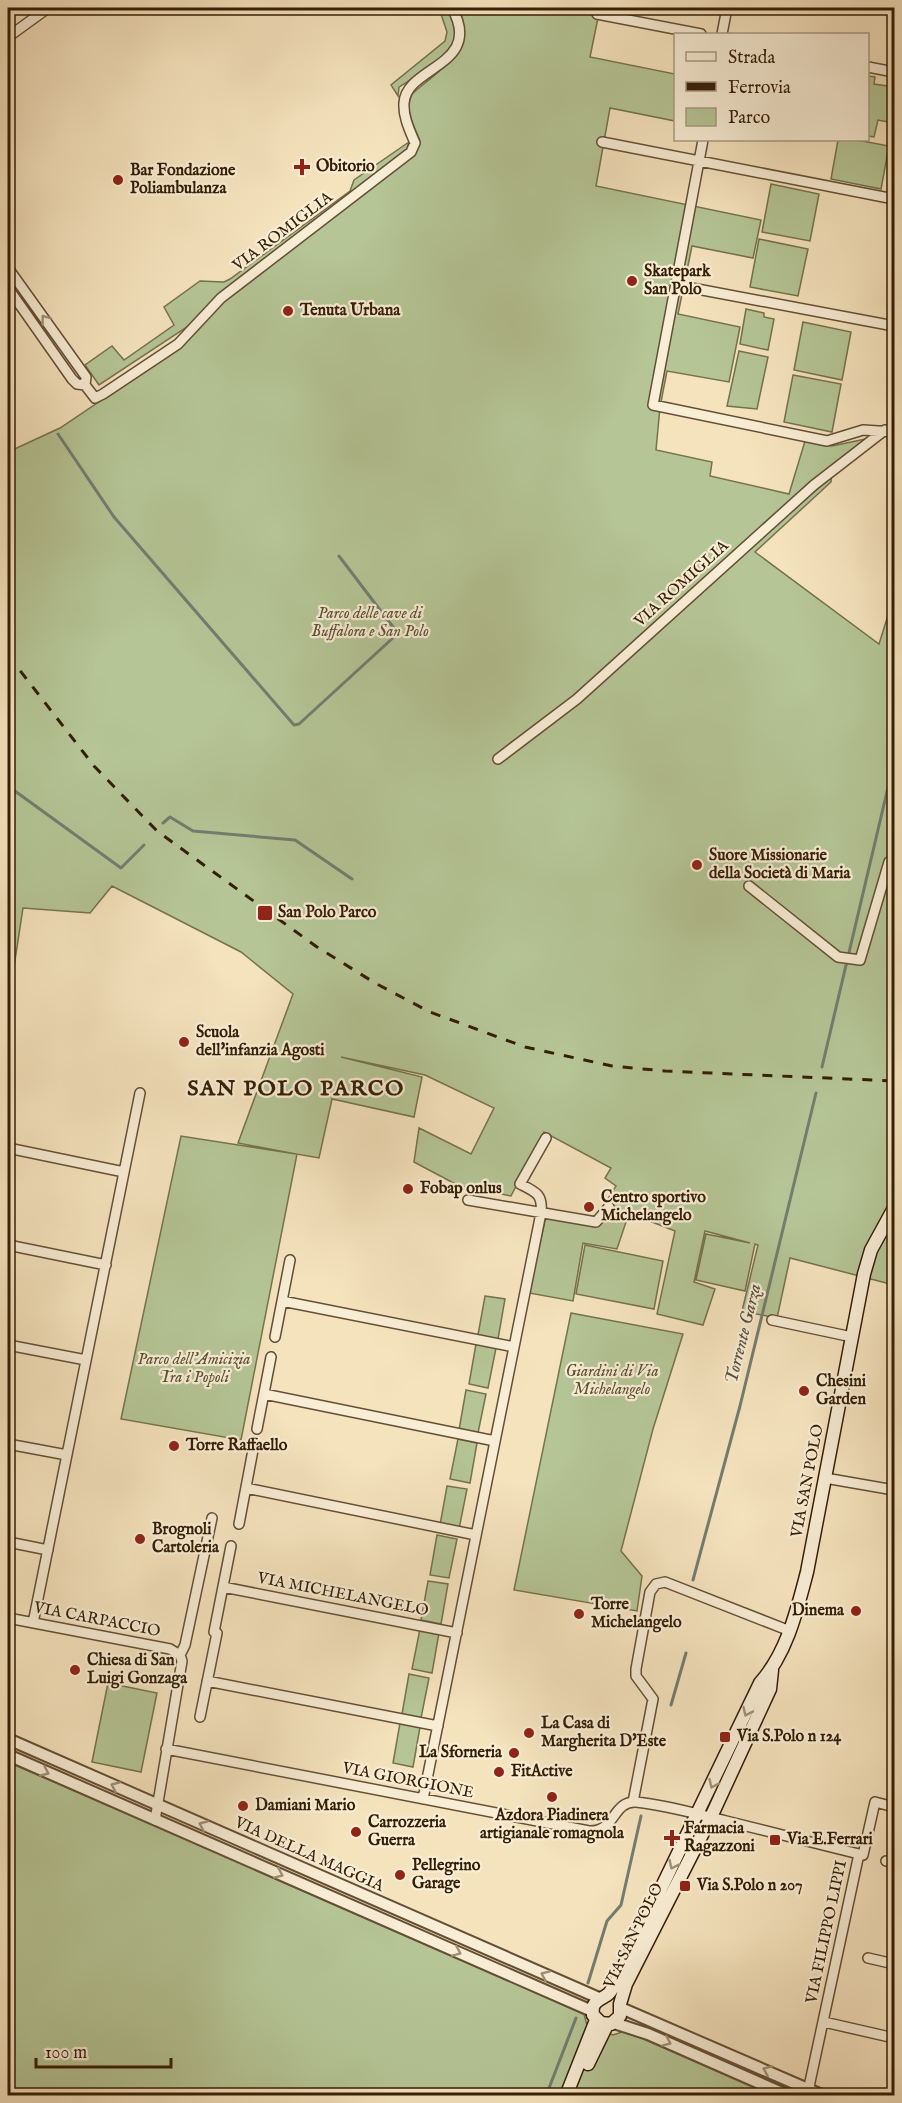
<svg xmlns="http://www.w3.org/2000/svg" width="902" height="2103" font-family="'IM FELL English',serif">
<style>
.green{fill:#b5c596;stroke:#75724e;stroke-width:1.5}
.lines{fill:none;stroke-linecap:round;stroke-linejoin:round}
.stream{stroke:#737d70;stroke-width:3}
.minor-casing{stroke:#654f34;stroke-width:12}
.tertiary-casing{stroke:#654f34;stroke-width:14}
.secondary-casing{stroke:#351e06;stroke-width:15}
.minor{stroke:#f8edd5;stroke-width:9}
.tertiary{stroke:#f8edd5;stroke-width:10}
.secondary{stroke:#f8edd5;stroke-width:12}
.rail{stroke:#351e06;stroke-width:3;stroke-dasharray:10 10;stroke-linecap:butt}
.oneway{stroke:#a09078}
.poi-dot{fill:#8f2418;stroke:#f8edd5;stroke-width:2}
.labels{text-anchor:middle;dominant-baseline:central;stroke-width:4.5;stroke-linejoin:round;paint-order:stroke}
.poi-label{font-size:16px;font-weight:bold;fill:#351e06;stroke:#f8edd5;text-anchor:start}
.street-label{font-size:16px;fill:#351e06;stroke:#f8edd5}
.park-label{font-size:16px;font-style:italic;fill:#5b5031;stroke:#f8edd5}
.water-label{font-size:18px;font-style:italic;fill:#544e3b;stroke:#f8edd5}
.district-label{font-size:22px;font-weight:bold;letter-spacing:1.5px;fill:#351e06;stroke:#f8edd5}
</style>
<rect width="100%" height="100%" fill="#f5e3be"/>
<filter id="stains"><feTurbulence type="fractalNoise" baseFrequency=".00333" numOctaves="4"/><feColorMatrix values="0 0 0 0 .2 0 0 0 0 .09 0 0 0 0 .02 0 0 0 .5 -.17"/></filter>
<radialGradient id="worn" r=".72"><stop offset=".6" stop-color="#630" stop-opacity="0"/><stop offset="1" stop-color="#630" stop-opacity=".3"/></radialGradient>
<!-- green -->
<path class="green" d="M439,8H447C450,16 456,27 455,35C454,55 414,77 399,87L398,96L391,85L445,41L447,32Z
M458,8H600L590,57L675,74V121L610,108L596,186L761,220L753,258L692,246L678,314L740,327L729,382L667,371L660,407L656,450L712,462L710,476L789,494L805,441L832,446L875,437L832,471L831,482L755,552L879,644L894,596V1285L790,1258L777,1318L742,1311L758,1245L755,1244L745,1291L696,1280L706,1234L750,1243L705,1231L694,1282L715,1289L703,1325L657,1314L675,1231L629,1213L617,1249L583,1243L573,1301L529,1293L546,1216L592,1224L616,1186L605,1178L611,1168L544,1132L511,1196L459,1186L414,1162L419,1128L471,1154L494,1108L425,1075L341,1057L422,1077L414,1117L332,1099L319,1158L297,1154L241,1440L121,1419L181,1136L296,1154L238,1143L293,994L241,952L112,886L90,913L23,908L8,1006V452L60,428L180,347L222,300L415,153L420,141C414,125 404,111 412,94C438,71 479,47 458,8Z
M868,76L875,77L874,84L894,87V123L878,120L874,137L868,136Z
M838,140H857L889,146L881,189L831,179Z
M409,142L407,149L238,279L187,327L99,385L85,365L112,346L124,360L174,325L164,307L200,281L224,282L230,279L350,191L354,180Z
M771,184L819,194L810,241L762,232Z
M759,239L808,249L798,296L750,287Z
M746,309L764,313V317L774,319L768,350L740,344Z
M803,322L851,332L842,380L794,370Z
M739,351L768,357L757,409L727,406Z
M793,375L841,384L832,432L784,422Z
M585,1245L663,1261L654,1309L576,1294Z
M485,1296L505,1299L498,1339L478,1335Z
M571,1313L683,1334L653,1429L621,1551L642,1576L637,1611L514,1590Z
M476,1344L496,1348L488,1388L469,1384Z
M466,1390L486,1394L478,1433L459,1430Z
M458,1439L477,1443L470,1483L450,1479Z
M447,1486L467,1489L459,1529L440,1525Z
M437,1535L457,1539L449,1578L430,1575Z
M428,1581L448,1584L441,1624L421,1620Z
M420,1629L439,1633L432,1673L412,1669Z
M409,1674L429,1678L421,1718L402,1714Z
M108,1683L157,1693L141,1772L92,1762Z
M400,1723L420,1727L413,1767L393,1763Z
M8,1762L584,2014L587,2025L613,2035L622,2032L630,2033L771,2095H8Z"/>
<g class="lines">
<!-- stream -->
<path class="stream" d="M58,434L114,517L294,725L299,724L394,637
M339,556L396,631
M8,786L121,868L144,845
M163,823L170,817L193,831L295,840L352,879
M822,1067L894,762
M693,1580L740,1406L816,1093
M671,1705L686,1653
M588,1983L607,1921L621,1905L641,1816
M546,2096L576,2018"/>
<defs>
<path id="minor" d="M597,14L701,34
M722,34L727,8
M8,37L48,8
M868,67L894,72
M703,140L653,405L827,441L863,430L894,432
M602,142L894,199
M8,268L86,377L85,385
M676,285L894,326
M8,288L72,379L77,384L85,385L95,398L103,394L178,344L221,298L411,152L415,143C410,131 403,117 404,103C406,66 484,66 452,8
M498,759L577,699L814,485L885,430
M749,886L838,957L860,960L889,862L894,861
M8,1148L124,1172
M468,1200L596,1222L609,1207
M8,1245L106,1265
M282,1301L514,1347
M772,1320L852,1337
M275,1337L290,1260
M8,1345L86,1360
M264,1394L495,1441
M257,1429L271,1357
M8,1444L67,1455
M825,1478L894,1490
M246,1488L476,1535
M239,1524L253,1450
M8,1542L48,1550
M223,1587L457,1633
M8,1618L170,1649L180,1655L182,1661L155,1820
M33,1623L140,1093
M214,1632L231,1546
M180,1655L185,1645L212,1518
M207,1681L438,1726
M200,1717L217,1633
M166,1749L589,1831C616,1832 612,1801 636,1802C667,1805 696,1814 726,1821C770,1832 815,1843 859,1854
M423,1799L541,1213C543,1194 536,1192 520,1184L546,1138
M633,1802L653,1699L636,1676V1669L650,1592L656,1584L665,1582L790,1631
M886,1861L894,1863
M868,1958L894,1964
M824,2022L894,2038
M807,2096L859,1854L863,1855L875,1802L894,1807"/>
<path id="tertiary" d="M8,1739L599,1998
M8,1755L592,2011
M621,2008L824,2096
M614,2023L648,2034L789,2096"/>
<path id="secondary" d="M772,1670L770,1689L711,1817L626,1984L620,2004V2016L611,2024L601,2023L593,2015C591,2002 598,2001 607,1995C610,1993 614,1986 616,1982L760,1683C787,1653 797,1610 807,1572L864,1274L871,1250L894,1208
M588,2064L607,2025
M566,2096L596,2020"/>
</defs>
<!-- minor casing -->
<use href="#minor" class="minor-casing"/>
<!-- tertiary casing -->
<use href="#tertiary" class="tertiary-casing"/>
<!-- secondary casing -->
<use href="#secondary" class="secondary-casing"/>
<!-- minor -->
<use href="#minor" class="minor"/>
<!-- tertiary -->
<use href="#tertiary" class="tertiary"/>
<!-- secondary -->
<use href="#secondary" class="secondary"/>
<!-- rail -->
<path class="rail" d="M8,655L94,766L157,831L317,947L375,983L430,1012L525,1047L612,1066L665,1071L894,1081"/>
</g>
<!-- one-way arrows -->
<defs><path id="oneway-chevron" d="M-2-3.5L2.5 0L-2 3.5" fill="none" stroke-width="1.6" stroke-linecap="round" stroke-linejoin="round" transform="scale(1.5)"/></defs>
<g class="oneway">
<use href="#oneway-chevron" transform="translate(45 319) rotate(-126)"/>
<use href="#oneway-chevron" transform="translate(747 1712) rotate(115)"/>
<use href="#oneway-chevron" transform="translate(45 1772) rotate(24)"/>
<use href="#oneway-chevron" transform="translate(713 1784) rotate(115)"/>
<use href="#oneway-chevron" transform="translate(115 1786) rotate(-156)"/>
<use href="#oneway-chevron" transform="translate(203 1825) rotate(-157)"/>
<use href="#oneway-chevron" transform="translate(673 1865) rotate(116)"/>
<use href="#oneway-chevron" transform="translate(279 1874) rotate(24)"/>
<use href="#oneway-chevron" transform="translate(457 1952) rotate(24)"/>
<use href="#oneway-chevron" transform="translate(545 1975) rotate(-156)"/>
<use href="#oneway-chevron" transform="translate(667 2042) rotate(24)"/>
<use href="#oneway-chevron" transform="translate(767 2070) rotate(-156)"/>
</g>
<!-- markers -->
<g class="poi-dot">
<path d="M299 158h6v6h6v6h-6v6h-6v-6h-6v-6h6z"/>
<circle cx="118" cy="180" r="6"/>
<circle cx="632" cy="281" r="6"/>
<circle cx="288" cy="311" r="6"/>
<circle cx="697" cy="865" r="6"/>
<rect x="257" y="905" width="16" height="16" rx="3"/>
<circle cx="184" cy="1042" r="6"/>
<circle cx="408" cy="1189" r="6"/>
<circle cx="589" cy="1207" r="6"/>
<circle cx="804" cy="1391" r="6"/>
<circle cx="174" cy="1446" r="6"/>
<circle cx="140" cy="1539" r="6"/>
<circle cx="856" cy="1611" r="6"/>
<circle cx="579" cy="1614" r="6"/>
<circle cx="75" cy="1670" r="6"/>
<circle cx="529" cy="1733" r="6"/>
<rect x="719" y="1731" width="12" height="12" rx="3"/>
<circle cx="514" cy="1753" r="6"/>
<circle cx="499" cy="1772" r="6"/>
<circle cx="552" cy="1797" r="6"/>
<circle cx="243" cy="1806" r="6"/>
<circle cx="356" cy="1832" r="6"/>
<path d="M669 1829h6v6h6v6h-6v6h-6v-6h-6v-6h6z"/>
<rect x="769" y="1834" width="12" height="12" rx="3"/>
<circle cx="400" cy="1875" r="6"/>
<rect x="679" y="1880" width="12" height="12" rx="3"/>
</g>
<g class="labels">
<!-- poi labels -->
<g class="poi-label">
<text x="316" y="167">Obitorio</text>
<text x="130" y="171">Bar Fondazione<tspan x="130" dy="18">Poliambulanza</tspan></text>
<text x="644" y="272">Skatepark<tspan x="644" dy="18">San Polo</tspan></text>
<text x="300" y="311">Tenuta Urbana</text>
<text x="709" y="856">Suore Missionarie<tspan x="709" dy="18">della Società di Maria</tspan></text>
<text x="278" y="913">San Polo Parco</text>
<text x="196" y="1033">Scuola<tspan x="196" dy="18">dell'infanzia Agosti</tspan></text>
<text x="420" y="1189">Fobap onlus</text>
<text x="601" y="1198">Centro sportivo<tspan x="601" dy="18">Michelangelo</tspan></text>
<text x="816" y="1382">Chesini<tspan x="816" dy="18">Garden</tspan></text>
<text x="186" y="1446">Torre Raffaello</text>
<text x="152" y="1530">Brognoli<tspan x="152" dy="18">Cartoleria</tspan></text>
<text x="591" y="1605">Torre<tspan x="591" dy="18">Michelangelo</tspan></text>
<text x="844" y="1611" text-anchor="end">Dinema</text>
<text x="87" y="1661">Chiesa di San<tspan x="87" dy="18">Luigi Gonzaga</tspan></text>
<text x="541" y="1724">La Casa di<tspan x="541" dy="18">Margherita D'Este</tspan></text>
<text x="737" y="1737">Via S.Polo n 124</text>
<text x="502" y="1753" text-anchor="end">La Sforneria</text>
<text x="511" y="1772">FitActive</text>
<text x="255" y="1806">Damiani Mario</text>
<text x="552" y="1816" text-anchor="middle">Azdora Piadinera<tspan x="552" dy="18">artigianale romagnola</tspan></text>
<text x="368" y="1823">Carrozzeria<tspan x="368" dy="18">Guerra</tspan></text>
<text x="684" y="1829">Farmacia<tspan x="684" dy="18">Ragazzoni</tspan></text>
<text x="787" y="1840">Via E.Ferrari</text>
<text x="412" y="1866">Pellegrino<tspan x="412" dy="18">Garage</tspan></text>
<text x="697" y="1886">Via S.Polo n 207</text>
</g>
<!-- street labels -->
<g class="street-label">
<text transform="translate(283 232) rotate(-37)">VIA ROMIGLIA</text>
<text transform="translate(682 584) rotate(-42)">VIA ROMIGLIA</text>
<text transform="translate(808 1481) rotate(-79)">VIA SAN POLO</text>
<text transform="translate(343 1595) rotate(11)">VIA MICHELANGELO</text>
<text transform="translate(97 1620) rotate(11)">VIA CARPACCIO</text>
<text transform="translate(408 1781) rotate(11)">VIA GIORGIONE</text>
<text transform="translate(309 1855) rotate(24)">VIA DELLA MAGGIA</text>
<text transform="translate(827 1932) rotate(-78)">VIA FILIPPO LIPPI</text>
<text transform="translate(634 1936) rotate(-64)">VIA SAN POLO</text>
</g>
<!-- park labels -->
<g class="park-label">
<text x="370" y="614">Parco delle cave di<tspan x="370" dy="18">Buffalora e San Polo</tspan></text>
<text x="194" y="1360">Parco dell'Amicizia<tspan x="194" dy="18">Tra i Popoli</tspan></text>
<text x="612" y="1372">Giardini di Via<tspan x="612" dy="18">Michelangelo</tspan></text>
</g>
<!-- water labels -->
<g class="water-label">
<text transform="translate(744 1334) rotate(-76)">Torrente Garza</text>
</g>
<!-- district labels -->
<g class="district-label">
<text x="296" y="1089">SAN POLO PARCO</text>
</g>
</g>
<!-- margin -->
<rect width="902" height="2103" fill="none" stroke="#f5e3be" stroke-width="30"/>
<rect x="9" y="9" width="884" height="2085" fill="none" stroke="#351e06" stroke-width="3"/>
<rect x="15" y="15" width="872" height="2073" fill="none" stroke="#351e06" stroke-width="1.5"/>
<!-- legend -->
<rect x="674" y="33" width="195" height="108" fill="#f8edd5" stroke="#aa9a82" stroke-width="1.5"/>
<rect x="686" y="52" width="30" height="9" fill="#f8edd5" stroke="#aa9a82" stroke-width="1.5"/>
<text x="728" y="63" font-size="18" fill="#351e06">Strada</text>
<rect x="686" y="82" width="30" height="9" fill="#351e06" stroke="#aa9a82" stroke-width="1.5"/>
<text x="728" y="93" font-size="18" fill="#351e06">Ferrovia</text>
<rect x="686" y="108" width="30" height="18" fill="#b5c596" stroke="#aa9a82" stroke-width="1.5"/>
<text x="728" y="123" font-size="18" fill="#351e06">Parco</text>
<!-- scale -->
<path d="M36 2058v9h135v-9" fill="none" stroke="#351e06" stroke-width="3"/>
<text x="45" y="2058" font-size="18" fill="#351e06" stroke="#f8edd5" stroke-width="4.5" paint-order="stroke">100 m</text>
<rect width="100%" height="100%" filter="url(#stains)"/>
<rect width="100%" height="100%" fill="url(#worn)"/>
</svg>
